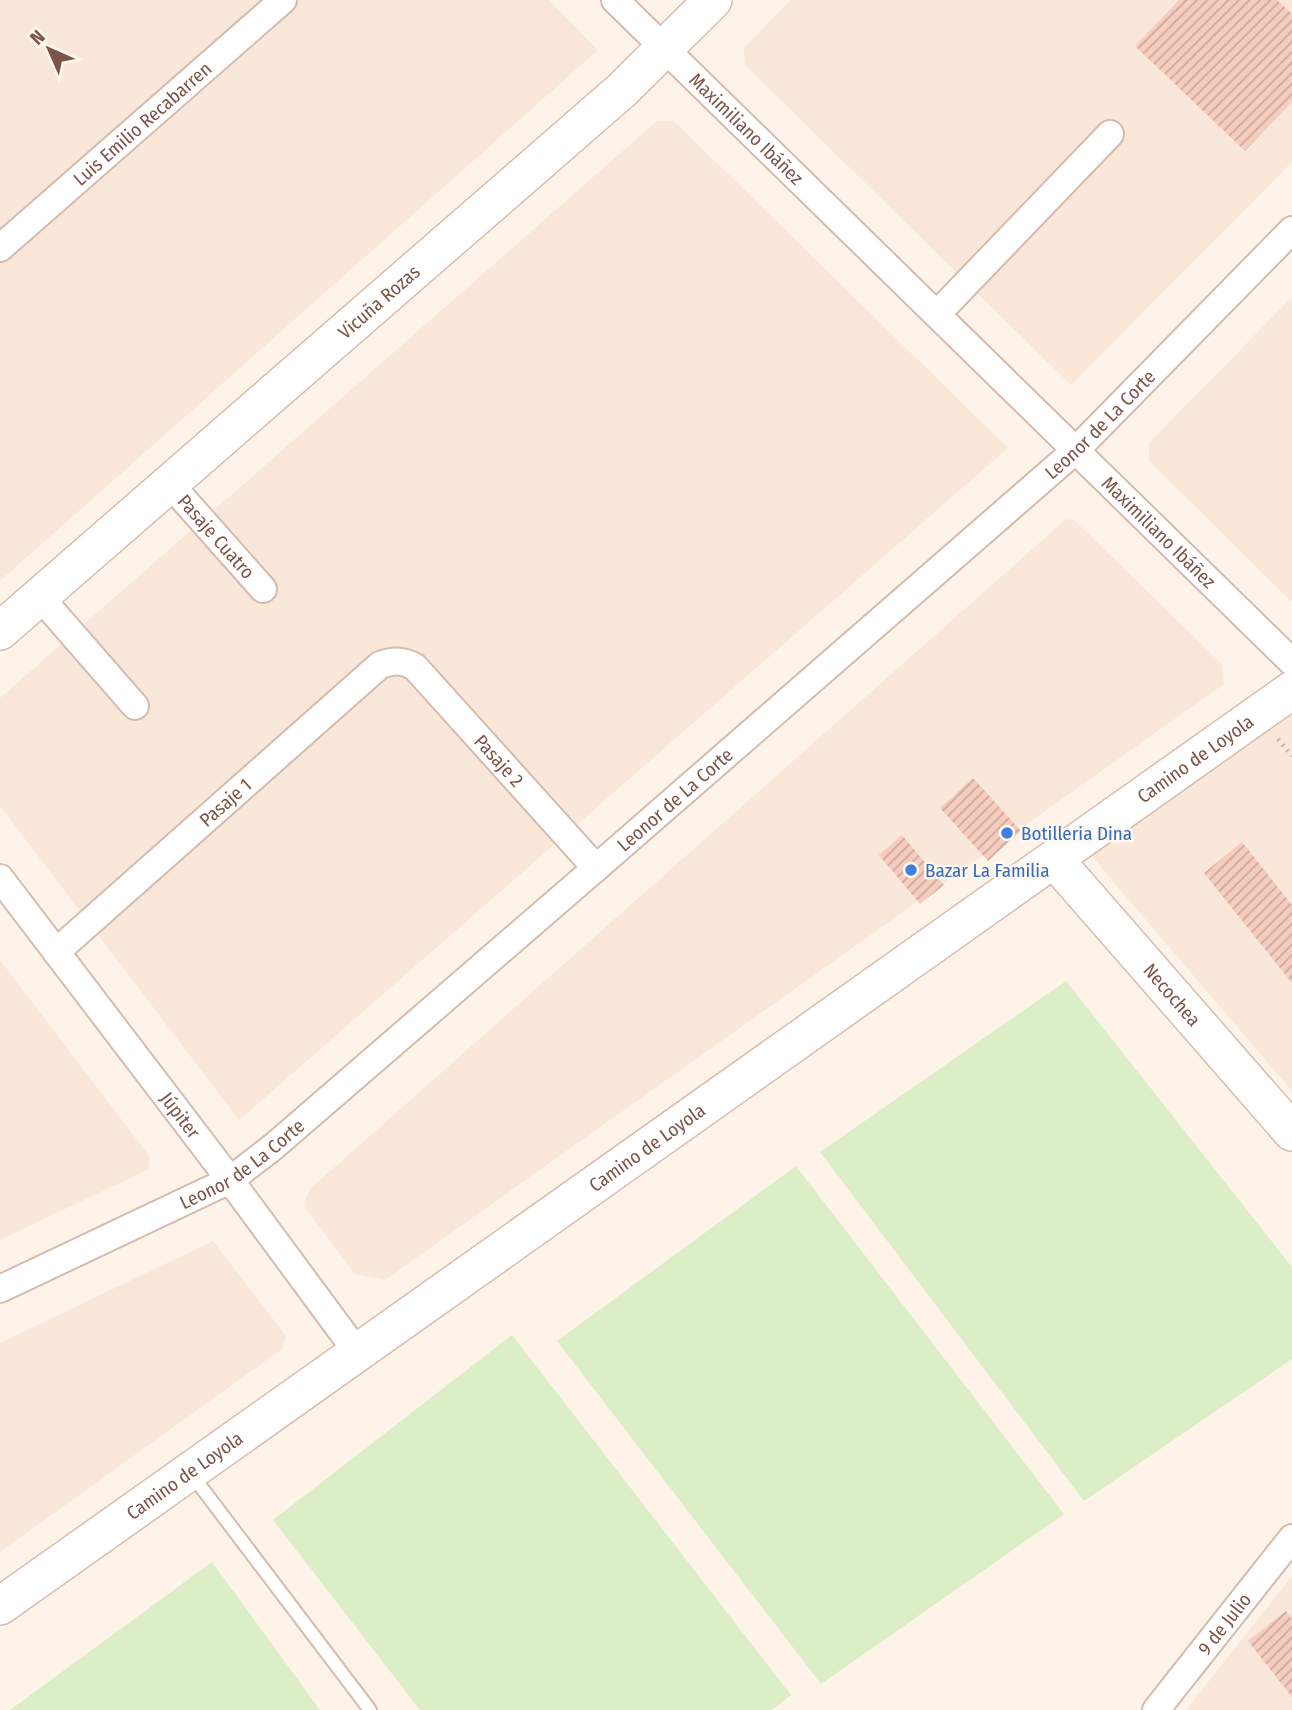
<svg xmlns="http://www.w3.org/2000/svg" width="1292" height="1710" font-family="'Fira Sans Condensed',sans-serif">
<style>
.residential{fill:#f9e7d9}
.green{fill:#dbeec5}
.building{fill:url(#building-hatch)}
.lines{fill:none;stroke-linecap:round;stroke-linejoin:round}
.lane-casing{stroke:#d5bbaf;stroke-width:16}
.street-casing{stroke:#d5bbaf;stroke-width:30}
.secondary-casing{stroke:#dabcaf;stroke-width:40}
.path{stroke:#ddafa0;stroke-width:4.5;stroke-dasharray:2 5;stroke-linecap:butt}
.lane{stroke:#fff;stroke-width:12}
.street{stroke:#fff;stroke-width:26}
.secondary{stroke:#fff;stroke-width:37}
.shop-dot{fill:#3f7fe0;stroke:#fff8f1;stroke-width:2.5}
.labels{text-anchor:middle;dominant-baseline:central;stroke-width:5;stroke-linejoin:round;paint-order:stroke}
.street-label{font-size:19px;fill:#7c5449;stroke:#fff8f1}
.shop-label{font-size:19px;fill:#366cbe;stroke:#fff8f1;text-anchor:start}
</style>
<defs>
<pattern id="building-hatch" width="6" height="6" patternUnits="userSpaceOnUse" patternTransform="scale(1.75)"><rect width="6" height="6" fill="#f6ccbe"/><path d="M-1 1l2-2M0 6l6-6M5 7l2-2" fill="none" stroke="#cca89c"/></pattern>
</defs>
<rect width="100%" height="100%" fill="#fef3e9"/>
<!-- residential -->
<path class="residential" d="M0,0H549L598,50L0,581Z
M791,0H1292V162L1071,385L745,65L744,48Z
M657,121H674L1008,448L239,1120L0,806V698Z
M1292,297V602L1149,461V443Z
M1073,519L1222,664L1224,684L385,1280L355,1274L303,1205L310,1189L1065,520Z
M1292,708V1091L1088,852Z
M0,960L150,1157L149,1169L0,1240Z
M213,1241L286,1336L282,1349L0,1552V1343Z
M1292,1576V1710H1186Z"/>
<!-- green -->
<path class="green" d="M1066,981L1292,1267V1359L1084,1501L820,1152Z
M796,1166L1064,1514L821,1684L557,1341Z
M512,1335L791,1695L772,1710H420L273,1520Z
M212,1562L320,1710H10Z"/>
<!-- building -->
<path class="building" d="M1179,0H1277L1292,14V102L1245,151L1135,46Z
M973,778L1021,831L988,861L940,808Z
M902,835L944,885L920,904L879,855Z
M1242,842L1292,905V983L1204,873Z
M1286,1611L1292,1619V1697L1248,1641Z"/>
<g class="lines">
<defs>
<path id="lane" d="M192,1475L370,1710"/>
<g id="street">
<path id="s1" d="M615,0L1292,662"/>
<path id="s2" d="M0,248L283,0"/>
<path d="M937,314L1110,134"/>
<path id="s3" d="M170,484L263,589"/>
<path d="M40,597L135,706"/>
<path id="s4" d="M0,878L230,1180L357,1352"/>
<path id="s5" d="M56,952L380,665C393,660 403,660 415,667L596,868"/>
<path id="s6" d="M0,1289L230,1180L273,1147L596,868L1076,450L1292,230"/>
<path id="s7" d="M1156,1710L1292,1538"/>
</g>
<g id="secondary">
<path id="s8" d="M0,631L622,90L713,0"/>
<path id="s9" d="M1054,859L1292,1132"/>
<path id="s10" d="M0,1606L1292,690"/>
</g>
</defs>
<!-- lane casing -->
<use href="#lane" class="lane-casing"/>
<!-- street casing -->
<use href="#street" class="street-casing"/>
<!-- secondary casing -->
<use href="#secondary" class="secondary-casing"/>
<!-- path -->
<path class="path" d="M1278,739L1292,756"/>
<!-- lane -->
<use href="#lane" class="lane"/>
<!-- street -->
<use href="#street" class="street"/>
<!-- secondary -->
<use href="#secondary" class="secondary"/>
</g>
<!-- markers -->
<g class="shop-dot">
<circle cx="1007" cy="833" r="7"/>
<circle cx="911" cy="870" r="7"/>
</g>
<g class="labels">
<!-- street labels -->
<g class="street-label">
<text stroke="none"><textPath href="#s2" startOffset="189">Luis Emilio Recabarren</textPath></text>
<text stroke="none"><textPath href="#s1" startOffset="184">Maximiliano Ibáñez</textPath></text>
<text stroke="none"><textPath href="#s8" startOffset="502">Vicuña Rozas</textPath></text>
<text stroke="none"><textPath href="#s6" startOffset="1407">Leonor de La Corte</textPath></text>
<text stroke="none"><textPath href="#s1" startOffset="761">Maximiliano Ibáñez</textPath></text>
<text stroke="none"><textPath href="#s3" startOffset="70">Pasaje Cuatro</textPath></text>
<text stroke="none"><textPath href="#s10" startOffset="1465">Camino de Loyola</textPath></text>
<text stroke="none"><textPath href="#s5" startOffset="595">Pasaje 2</textPath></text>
<text stroke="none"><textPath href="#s6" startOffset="840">Leonor de La Corte</textPath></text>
<text stroke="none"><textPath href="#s5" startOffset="226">Pasaje 1</textPath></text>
<text stroke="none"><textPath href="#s9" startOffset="180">Necochea</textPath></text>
<text stroke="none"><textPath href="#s4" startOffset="298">Júpiter</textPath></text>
<text stroke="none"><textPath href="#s10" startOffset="793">Camino de Loyola</textPath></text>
<text stroke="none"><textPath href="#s6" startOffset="273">Leonor de La Corte</textPath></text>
<text stroke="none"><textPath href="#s10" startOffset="226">Camino de Loyola</textPath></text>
<text stroke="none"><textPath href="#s7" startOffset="110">9 de Julio</textPath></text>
</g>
<!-- shop labels -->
<g class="shop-label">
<text x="1021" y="833">Botilleria Dina</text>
<text x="925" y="870">Bazar La Familia</text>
</g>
</g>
<!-- north arrow -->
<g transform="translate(49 49) rotate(315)" stroke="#fff8f1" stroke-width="5" paint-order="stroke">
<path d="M0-5L12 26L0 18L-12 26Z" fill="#7c5449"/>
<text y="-10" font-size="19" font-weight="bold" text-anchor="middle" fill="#7c5449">N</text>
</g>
</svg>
